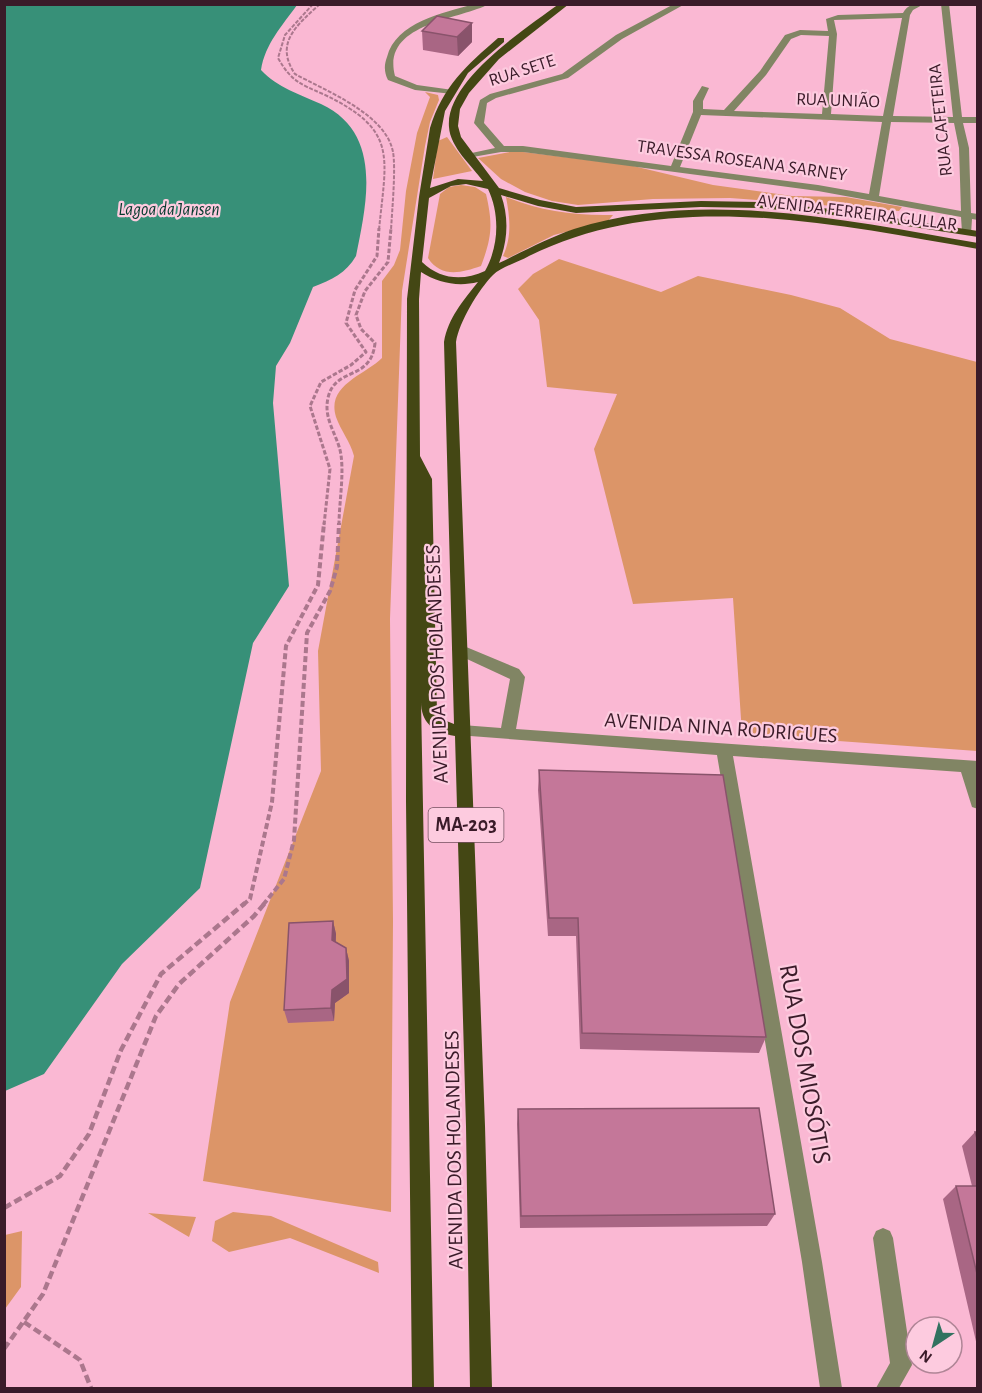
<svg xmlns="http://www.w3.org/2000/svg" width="982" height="1393" font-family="'Alegreya Sans',sans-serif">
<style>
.green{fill:#dc9568}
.water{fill:#379078}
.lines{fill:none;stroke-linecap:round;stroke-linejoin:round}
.path-far3{stroke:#ab778d;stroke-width:2;stroke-dasharray:4 1.5;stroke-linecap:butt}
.path-far2{stroke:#ab778d;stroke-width:3;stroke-dasharray:4.5 2;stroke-linecap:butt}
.path-far1{stroke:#ab778d;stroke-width:4;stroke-dasharray:6 3;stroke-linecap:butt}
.path{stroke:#ab778d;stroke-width:4.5;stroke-dasharray:8 4;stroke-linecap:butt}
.minor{fill:#818564;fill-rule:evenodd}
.major{fill:#444714;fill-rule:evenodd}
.wall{fill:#a96684}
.shaded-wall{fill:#89536b}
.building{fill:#c47799;stroke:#89536b;stroke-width:1.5}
.labels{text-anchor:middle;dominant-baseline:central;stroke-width:4.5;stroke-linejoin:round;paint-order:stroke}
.far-street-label{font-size:18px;fill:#3a1b29;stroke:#fdcbdf}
.far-water-label{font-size:18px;font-style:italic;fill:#053b2e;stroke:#fdcbdf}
.shield{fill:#fdcbdf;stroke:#745060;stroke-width:1.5}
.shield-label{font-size:20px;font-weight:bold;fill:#3a1b29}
.street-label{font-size:21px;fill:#3a1b29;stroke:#fdcbdf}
.near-street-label{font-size:26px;fill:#3a1b29;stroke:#fdcbdf}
</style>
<rect width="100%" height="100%" fill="#fab8d3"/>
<!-- green -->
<path class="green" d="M425,92L438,95L439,100L430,122L425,146L402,291L390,619L393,921L391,1212L203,1181L230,1002L321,771L318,651L354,456C350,441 341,431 336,417C326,385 365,375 382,358V281L394,265L400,250L406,191L417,133L430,97Z
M447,137L472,171L433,179L438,141Z
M515,151L629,165L713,185L792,196L846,197L902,207L899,211L730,198L653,199L578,205L552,201L525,192L501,179L478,158Z
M461,185L475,187L486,194C493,224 492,237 481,266C461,273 441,278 428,258L440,194L449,187Z
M506,197C541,211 575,216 613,215L608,221L554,235L508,258L503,256C512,237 510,218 506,197Z
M559,259L661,292L698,276L791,295L840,308L890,339L977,362V751L742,734L733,598L633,604L594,449L617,394L547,387L539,320L518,289L533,274Z
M233,1212L271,1216L378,1262L379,1273L290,1238L229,1252L212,1241L215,1221Z
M148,1213L196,1217L189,1237Z
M22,1231L21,1287L5,1309V1235Z"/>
<!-- water -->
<path class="water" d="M5,4L297,5C282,26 265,44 261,70C278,88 299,94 321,104C383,133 367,202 356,256C346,273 332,280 313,287L290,343L276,366L273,403L289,586L253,643L200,888L122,964L44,1074L5,1091Z"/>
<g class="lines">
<!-- path-far3 -->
<path class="path-far3" d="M313,4L285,35L278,58C291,81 300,84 323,94C399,130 386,156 379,230
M320,4C297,25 274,43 295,74C326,91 386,114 393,152C396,169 392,211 391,230"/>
<!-- path-far2 -->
<path class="path-far2" d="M324,525L330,469L310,406L321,382L351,365L366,352L346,323L355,290L377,256L379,228
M339,525C339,503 344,477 341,455C338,435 323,420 328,398C335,366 371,382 375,343L361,329L356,315L365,291L388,262L391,228"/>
<!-- path-far1 -->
<path class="path-far1" d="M243,905L250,899L272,802L286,646L318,585L324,523
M263,905L284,879L294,840L307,633L330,591L337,567L339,523"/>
<!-- path -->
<path class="path" d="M4,1208L60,1176L89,1134L121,1050L161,974L245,903
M24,1322L80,1360L91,1388
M4,1349L43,1294L156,1016L179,984L254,916L265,903"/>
<!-- minor -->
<path class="minor" d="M474,4H489C459,20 381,23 395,76L417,85L453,90V94L415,90L388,80C384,72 384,65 387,57C396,22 443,13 474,4Z
M674,4H685L622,39L568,78L496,98L487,103L484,123L504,146H523L671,166L693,112V101L702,86L709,88L703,101V109L724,110L760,71L785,35L800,30L828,31L826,19L838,15L903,13C908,4 914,4 924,4L913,10L910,15L893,116L953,117L941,4H949L962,117H978V123H963L969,148L971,213L978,214V220L972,219L971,234L962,232L961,217L818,191L523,152H501L467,158V154L495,148L474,123L480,100L490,94L562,74L616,35ZM902,18L883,116L831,114L837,34L834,20ZM801,35L829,36L822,114L734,111L766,75L791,39ZM701,115L882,122L869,194L818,185L680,167ZM891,122L954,123L959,148L961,211L879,196Z
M459,644L519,669L525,677L516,729L978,761V809L972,807L961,772L733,756L822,1262L842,1388H820L802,1262L717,755L457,735L454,731L457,727L462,725L501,728L510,679L454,653L452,649L454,645Z
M883,1228L890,1231L893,1238L912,1365L899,1388H876L890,1363L873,1238L876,1231Z"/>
<!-- major -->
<path class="major" d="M559,4H569L499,59L469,93L460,109L458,126L461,137L499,188L540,200L576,207L701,201L759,202L842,210L978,231V237L842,216L759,208L701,207L576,213L538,206L501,195C509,217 508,241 499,263C524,251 548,238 574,229C704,188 848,221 978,243V249C832,224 668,187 529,256C519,262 501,267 493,275C479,289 459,322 456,342L485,1126L492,1388H470L466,1126L455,736C433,732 421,723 421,701L434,1388H412L406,801L407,299L419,197L430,128C443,86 466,66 498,38H504V42L468,73L445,111L430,188L458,179L483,181C472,166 450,147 449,127C445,81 526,28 559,4ZM466,184L488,189C500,214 499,246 485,271C463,281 441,280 422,262L429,198L451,186ZM421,272C438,283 458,287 478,282C463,301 448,318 444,342L454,724L444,720L437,713L432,479L420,456L419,299Z"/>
</g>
<!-- wall -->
<path class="wall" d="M437,16L472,42L458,56L423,50L422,31Z
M539,770L766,1037L759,1053L580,1049L576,936H548L538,790Z
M333,921L336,934V942L346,948L349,961V993L335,1003L334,1021L288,1023L284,1010Z
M518,1109L775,1214L767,1226L520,1228L517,1124Z
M975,1132H978V1350L943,1199L956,1186H972L962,1146Z"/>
<!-- shaded-wall -->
<path class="shaded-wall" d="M472,23V42L458,56L457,37Z
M333,921L336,934L335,953L332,940Z
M346,948L349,961V993L335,1003L334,1021L331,1008L332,990Z"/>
<!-- building -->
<path class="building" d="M437,16L472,23L457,37L422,31Z
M539,770L723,775L766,1037L582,1033L578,918H549Z
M333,921L332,940L346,948L347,979L332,990L331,1008L284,1010L289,923Z
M759,1108L775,1214L521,1216L518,1109Z
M975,1132H978V1142Z
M956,1186H978V1278Z"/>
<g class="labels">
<!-- far-street labels -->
<g class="far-street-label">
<text transform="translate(522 71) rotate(-18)">RUA SETE</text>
<text transform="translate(838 101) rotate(2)">RUA UNIÃO</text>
<text transform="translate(941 120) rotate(-96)">RUA CAFETEIRA</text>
<text transform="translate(742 161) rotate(8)">TRAVESSA ROSEANA SARNEY</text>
<text transform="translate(857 213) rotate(7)">AVENIDA FERREIRA GULLAR</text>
</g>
<!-- far-water labels -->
<g class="far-water-label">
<text x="169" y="210">Lagoa da Jansen</text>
</g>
<!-- shield labels -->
<rect class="shield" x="428.5" y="808" width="75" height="34" rx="4.5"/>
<g class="shield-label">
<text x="466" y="825">MA-203</text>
</g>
<!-- street labels -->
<g class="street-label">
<text transform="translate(437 664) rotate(-92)">AVENIDA DOS HOLANDESES</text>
<text transform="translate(721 728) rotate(4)">AVENIDA NINA RODRIGUES</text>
<text transform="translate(454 1150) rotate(-91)">AVENIDA DOS HOLANDESES</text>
</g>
<!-- near-street labels -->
<g class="near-street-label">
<text transform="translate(805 1064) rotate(80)">RUA DOS MIOSÓTIS</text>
</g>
</g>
<!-- border -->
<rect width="982" height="1393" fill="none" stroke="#3a1b29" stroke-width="12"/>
<!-- north arrow -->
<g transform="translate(934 1345) rotate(216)"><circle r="28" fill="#fdcbdf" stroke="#af8596" stroke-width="1.5"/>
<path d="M0-4.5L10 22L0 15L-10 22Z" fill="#327260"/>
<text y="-9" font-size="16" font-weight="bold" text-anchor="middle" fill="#3a1b29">N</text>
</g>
</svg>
